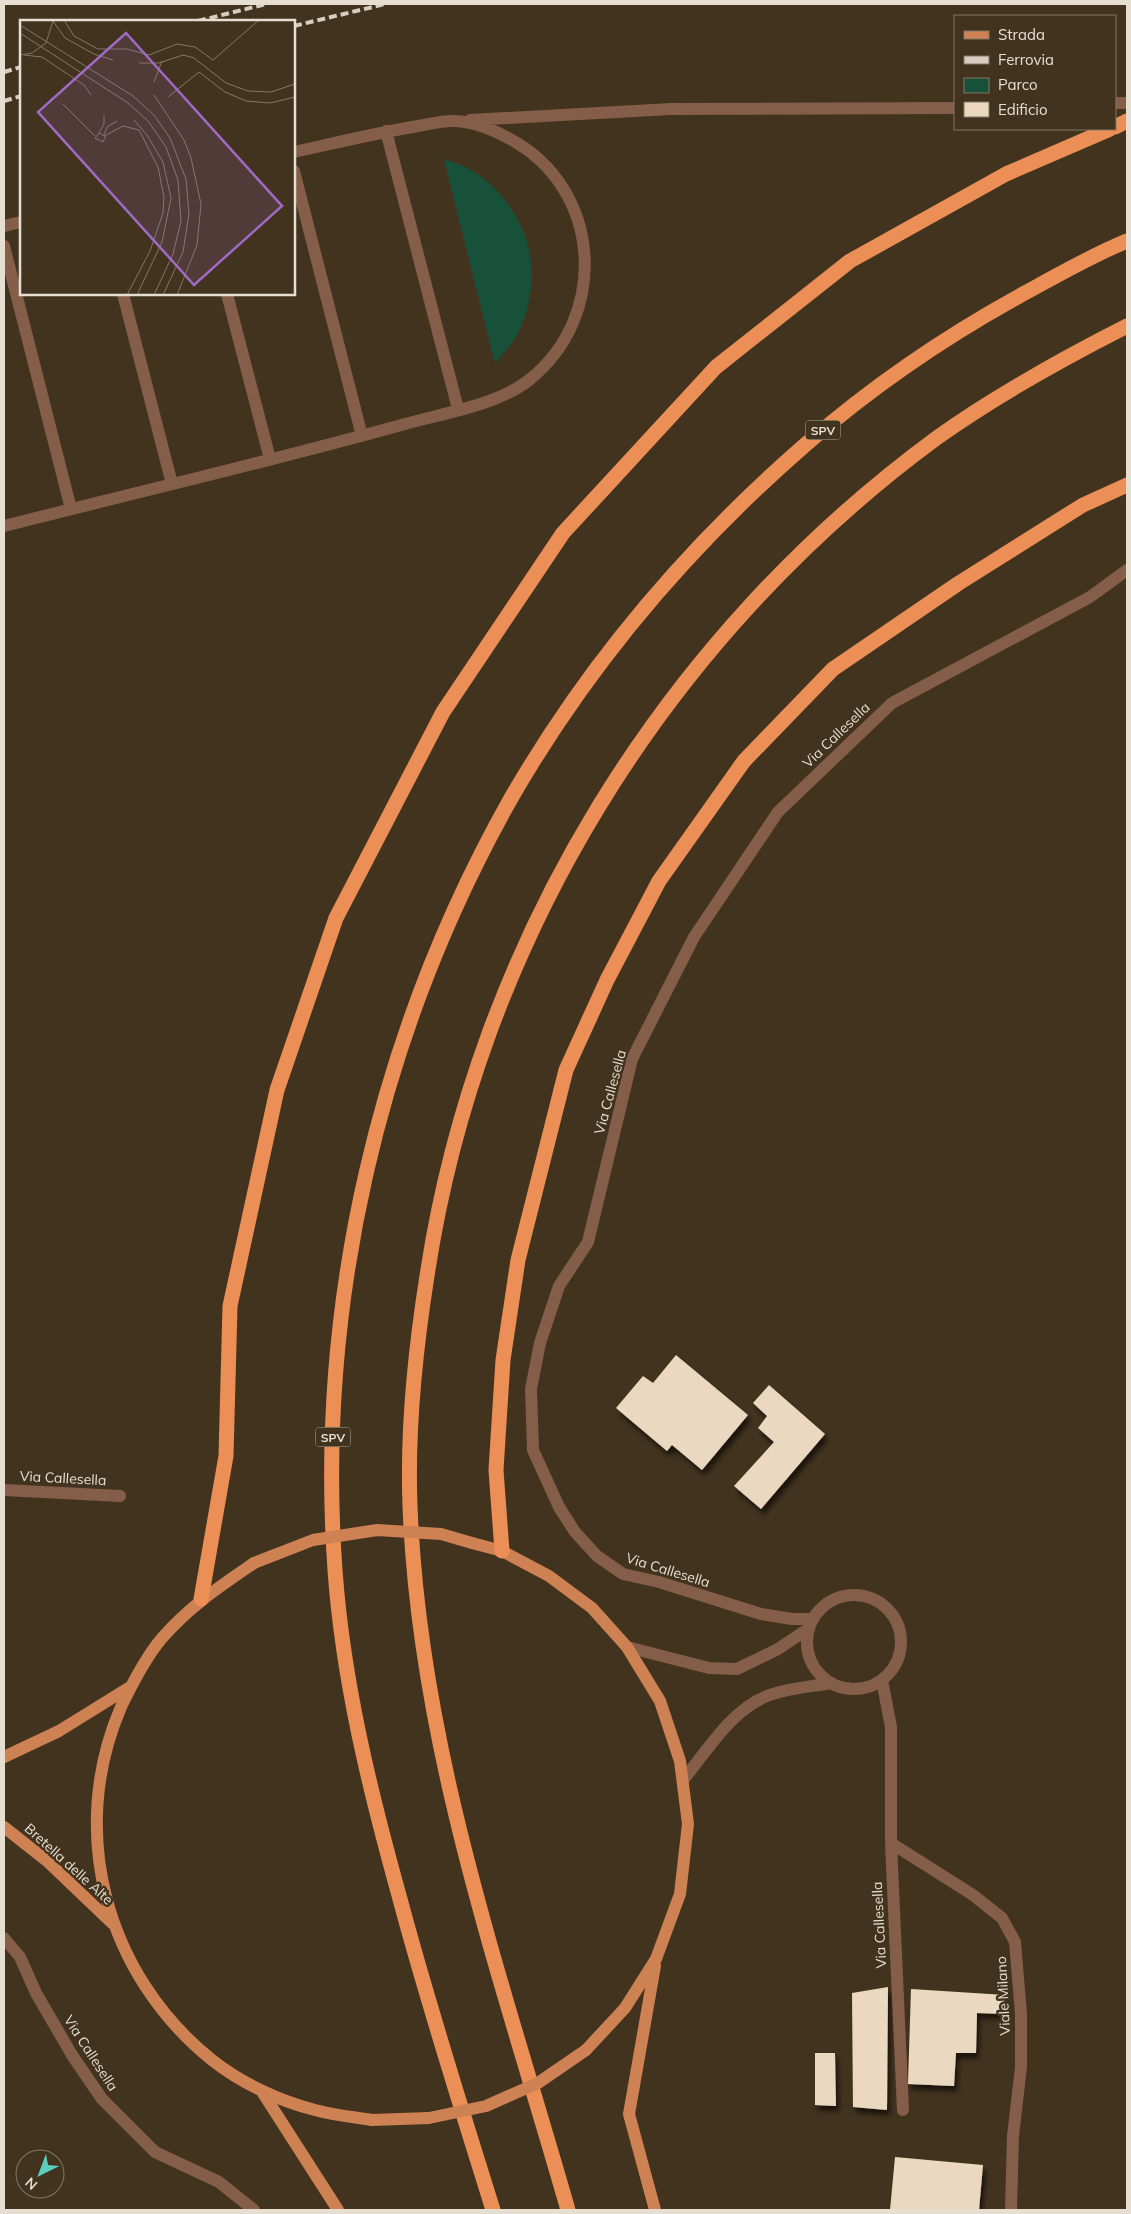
<svg xmlns="http://www.w3.org/2000/svg" width="1131" height="2214" font-family="Mulish,sans-serif">
<style>
.green{fill:#18513a}
.building{fill:#ebd8c0;filter:url(#shadow)}
.lines{fill:none;stroke-linecap:round;stroke-linejoin:round}
.minor{stroke:#845e48;stroke-width:12}
.major{stroke:#ce8253;stroke-width:12}
.highway{stroke:#ec8f56;stroke-width:15}
.rail{stroke:#d6cdc0;stroke-width:4;stroke-dasharray:8 4;stroke-linecap:butt}
.major-bridge{stroke:#ce8253;stroke-width:12}
.labels{text-anchor:middle;dominant-baseline:central;stroke-width:5;stroke-linejoin:round;paint-order:stroke}
.shield{fill:#42331f;stroke:#b6ab9c;stroke-width:1}
.shield-label{font-size:12px;font-weight:bold;fill:#e7ded2}
.street-label{font-size:14px;fill:#e7ded2;stroke:#42331f}
.inset-road{fill:none;stroke:#847767;stroke-width:1}
.view{fill:#a16ac6;fill-opacity:0.15;stroke:#a16ac6;stroke-width:2.5}
.inset-edge{fill:none;stroke:#e7ded2;stroke-width:2.5}
</style>
<defs>
<filter id="shadow"><feDropShadow dx="3" dy="5.5" stdDeviation="2.5" flood-color="#0009"/></filter>
</defs>
<rect width="100%" height="100%" fill="#42331f"/>
<!-- green -->
<path class="green" d="M444,159C455,163 469,167 479,175C530,213 546,275 518,333C513,344 502,354 495,363Z"/>
<!-- building -->
<path class="building" d="M676,1355L748,1415L702,1470L672,1445L667,1451L616,1408L643,1376L653,1383Z
M769,1385L825,1434L761,1509L734,1486L774,1442L758,1428L767,1416L753,1403Z
M888,1987L887,2110L853,2107L852,1993Z
M911,1989L1005,1995L1004,2014L977,2013L976,2053H956L954,2086L908,2084Z
M815,2053H835L836,2106L815,2105Z
M895,2157L983,2165L979,2210H890Z"/>
<g class="lines">
<!-- minor -->
<path class="minor" d="M1115,103H1127
M470,120L671,109L955,108
M386,131L458,409
M294,171L362,436
M4,226L21,222
M4,246L71,509
M123,294L172,484
M227,294L270,459
M4,526C138,492 272,461 405,424C444,413 498,405 529,380C610,316 602,188 510,139C494,130 474,122 455,121C444,120 430,124 418,126C376,133 335,143 294,152
M4,1490L120,1496
M807 1642a47 47 0 1 1 94 0a47 47 0 1 1-94 0Z
M812,1619H792L761,1614L659,1582L623,1574L597,1556L575,1532L559,1507L533,1450L531,1389L540,1343L559,1286L588,1242L632,1059L694,937L778,812L892,703L1090,597L1127,570
M627,1647L709,1668L737,1669L778,1649L808,1629
M882,1680L891,1727V1843L903,2110
M683,1780C708,1750 730,1711 767,1696C787,1688 810,1687 831,1683
M891,1843L973,1895L1002,1918L1015,1942L1021,2014V2067L1013,2136L1011,2210
M4,1938L20,1957L36,1993L72,2055L102,2099L155,2152L219,2182L254,2210"/>
<!-- major -->
<path class="major" d="M472,1543L502,1551L549,1576L592,1608L627,1647L660,1701L680,1761L688,1824L680,1894L656,1959L625,2008L586,2050
M254,1563C219,1587 190,1606 162,1638C145,1658 132,1684 121,1707C67,1832 106,1975 212,2060C241,2083 279,2101 315,2110C333,2115 353,2117 372,2120
M4,1757L59,1731L130,1687
M4,1827L47,1861L113,1924
M655,1966L629,2114L655,2210
M261,2090L338,2210"/>
<!-- highway -->
<path class="highway" d="M1115,127L1127,121
M502,1551L496,1470L503,1360L518,1260L566,1070L607,980L659,881L744,761L833,669L959,583L1083,505L1127,485
M201,1599L226,1456L230,1306L277,1090L336,918L443,712L563,533L716,367L850,261L1006,174L1110,129
M493,2210C461,2107 428,2004 400,1899C370,1791 343,1682 335,1570C316,1304 379,1033 510,800C587,666 689,546 805,445C875,384 952,332 1034,288C1065,271 1095,254 1127,241
M568,2210C502,1979 419,1748 410,1506C407,1429 415,1352 427,1276C477,942 665,637 938,437C997,395 1062,359 1127,326"/>
<!-- rail -->
<path class="rail" d="M198,21L266,4
M294,26L385,4
M4,72L21,67
M4,101L21,96"/>
<!-- major-bridge -->
<path class="major-bridge" d="M254,1563L313,1540L377,1530L441,1534L472,1543
M372,2120L429,2118L486,2106L538,2083L586,2050"/>
</g>
<g class="labels">
<!-- shield labels -->
<g class="shield">
<rect x="805.5" y="420.5" width="35" height="19" rx="4"/>
<rect x="315.5" y="1427.5" width="35" height="19" rx="4"/>
</g>
<g class="shield-label">
<text x="823" y="430">SPV</text>
<text x="333" y="1437">SPV</text>
</g>
<!-- street labels -->
<g class="street-label">
<text transform="translate(836 735) rotate(-44)">Via Callesella</text>
<text transform="translate(610 1092) rotate(-75)">Via Callesella</text>
<text transform="translate(63 1478) rotate(3)">Via Callesella</text>
<text transform="translate(668 1570) rotate(17)">Via Callesella</text>
<text transform="translate(69 1864) rotate(42)">Bretella delle Alte</text>
<text transform="translate(879 1925) rotate(-93)">Via Callesella</text>
<text transform="translate(1003 1996) rotate(-93)">Viale Milano</text>
<text transform="translate(91 2053) rotate(57)">Via Callesella</text>
</g>
</g>
<!-- overview -->
<g transform="translate(20 20)">
<rect width="275" height="275" fill="#42331f"/>
<path class="inset-road" d="M44,0L54,16L78,29H107L129,35L157,24L175,27L193,40L239,0M33,1L45,18L74,34L93,40M0,5L113,76L134,95L150,118L166,159L169,194L163,232L143,275M0,13L108,83L128,101L146,127L158,160L161,201L153,234L134,275M0,35L12,33L26,23L33,1M4,35L22,37L64,65L71,75M119,43H139L163,35L174,38L206,63L228,71L251,72L275,64M134,62L142,41M134,75L164,120L171,138L181,184L177,225L157,275M148,77L179,52L205,72L226,81L250,83L275,77M43,84L75,116M114,100L127,115L143,142L151,178L142,222L117,275M79,113L84,104V95M84,115L87,107L97,101M85,116L79,113L75,118L83,122L86,115L103,106L119,110L138,147L144,177L143,193L130,231L107,275"/>
<path class="view" d="M106,13L262,186L174,265L18,92Z"/>
<rect width="275" height="275" class="inset-edge"/>
</g>
<!-- border -->
<rect width="1131" height="2214" fill="none" stroke="#e7ded2" stroke-width="10"/>
<!-- legend -->
<rect x="954" y="15" width="162" height="115" fill="#42331f" stroke="#847767"/>
<rect x="964" y="31" width="25" height="8" fill="#ce8253" stroke="#847767"/>
<text x="998" y="40" font-size="15" fill="#e7ded2">Strada</text>
<rect x="964" y="56" width="25" height="8" fill="#d6cdc0" stroke="#847767"/>
<text x="998" y="65" font-size="15" fill="#e7ded2">Ferrovia</text>
<rect x="964" y="78" width="25" height="15" fill="#18513a" stroke="#847767"/>
<text x="998" y="90" font-size="15" fill="#e7ded2">Parco</text>
<rect x="964" y="102" width="25" height="15" fill="#ebd8c0" stroke="#847767"/>
<text x="998" y="115" font-size="15" fill="#e7ded2">Edificio</text>
<!-- north arrow -->
<g transform="translate(40 2174) rotate(222)"><circle r="24" fill="#42331f" stroke="#847767"/>
<path d="M0-4L9 19L0 12L-9 19Z" fill="#5ccebb"/>
<text y="-8" font-size="14" font-weight="bold" text-anchor="middle" fill="#e7ded2">N</text>
</g>
</svg>
